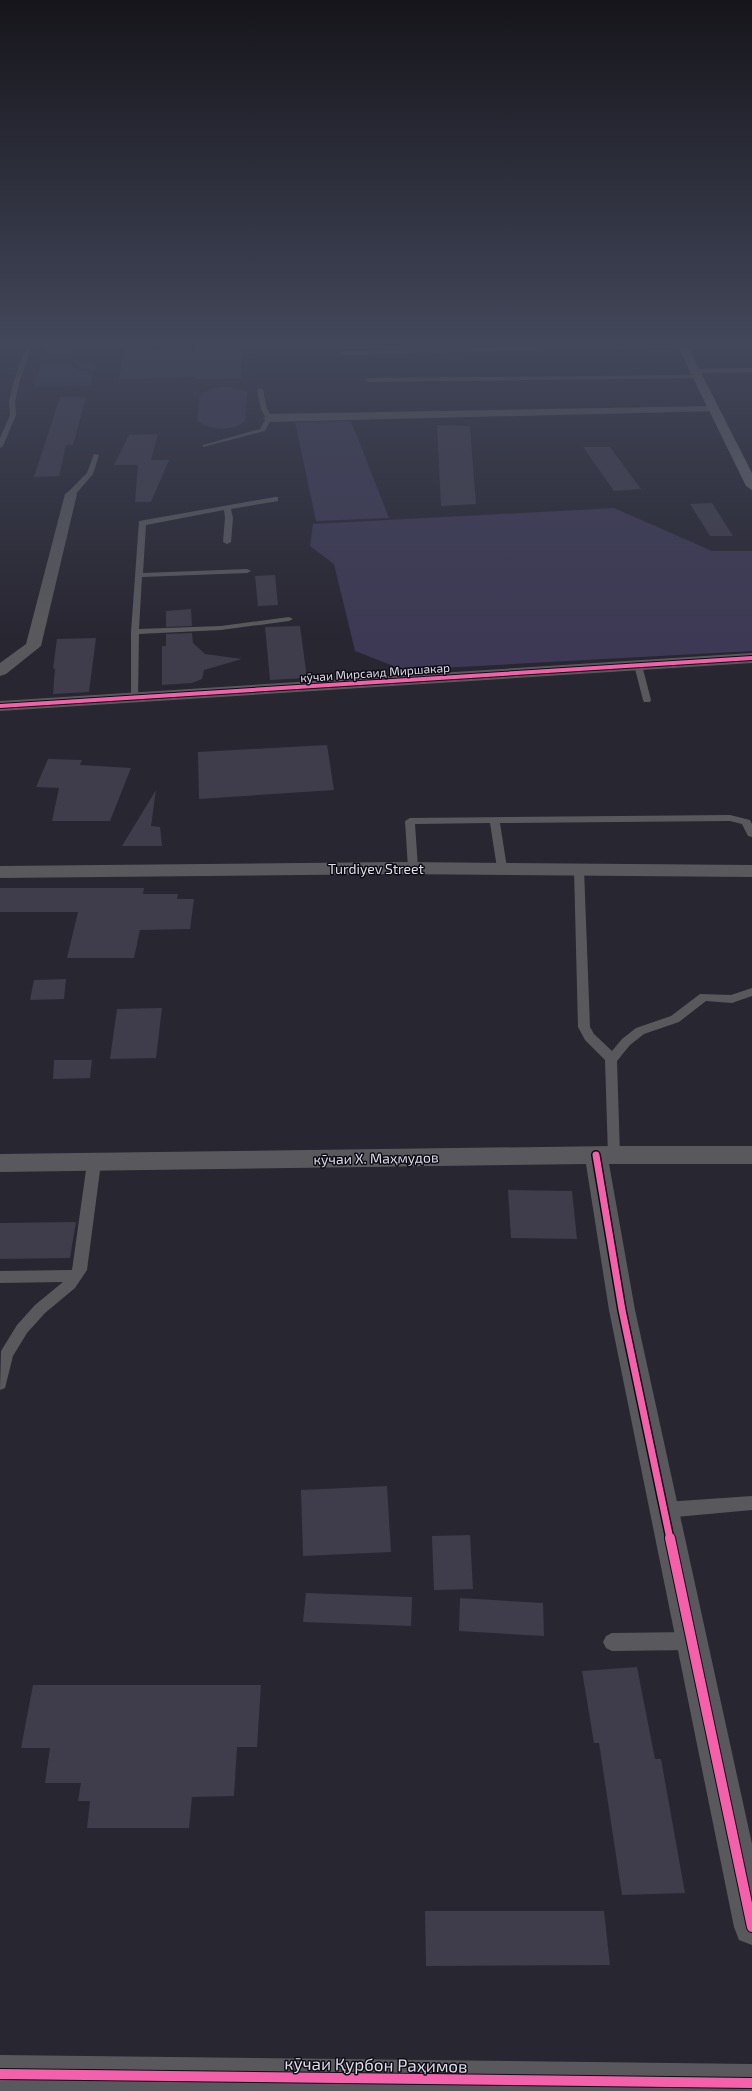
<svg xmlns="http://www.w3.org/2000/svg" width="752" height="2091" font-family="'Exo 2',sans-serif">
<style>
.green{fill:#3d3954}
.building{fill:#3f3d4b}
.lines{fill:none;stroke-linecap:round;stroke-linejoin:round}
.service{fill:#59595d;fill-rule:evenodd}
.minor{fill:#59595d;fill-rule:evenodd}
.tertiary{fill:#59595d;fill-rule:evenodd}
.secondary{fill:#65656a;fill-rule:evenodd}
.cycleway-far2-casing{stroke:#0e0d15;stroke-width:6}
.cycleway-far1-casing{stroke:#0e0d15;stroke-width:10}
.cycleway-casing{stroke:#0e0d15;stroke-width:12}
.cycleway-far2{stroke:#f560ab;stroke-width:4}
.cycleway-far1{stroke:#f560ab;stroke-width:7}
.cycleway{stroke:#f560ab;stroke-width:10}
.labels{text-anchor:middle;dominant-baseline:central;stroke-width:3;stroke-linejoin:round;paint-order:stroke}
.far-street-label{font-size:12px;fill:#dfdeeb;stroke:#0e0d15}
.street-label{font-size:14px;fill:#dfdeeb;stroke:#0e0d15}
.near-street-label{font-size:17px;fill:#dfdeeb;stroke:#0e0d15}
</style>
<rect width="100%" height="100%" fill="#282631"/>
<!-- green -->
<path class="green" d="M47,343H98L81,347L69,354H43Z
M67,362L77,369L93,373L90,385L34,387L41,363Z
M71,362H90L96,364L94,371L80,368Z
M222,387L235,388L247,392L245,421C233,432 210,430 197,421L200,395L211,389Z
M351,421L389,518L316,521L295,422Z
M614,508L712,551H752V651L404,670L355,651L334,564L310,546L313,524Z"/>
<!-- building -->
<path class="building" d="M126,343H155L154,350L196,349L197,343H242L241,378L196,379V377L119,379Z
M60,397H86L73,445H66L59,476L34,477Z
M437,425L470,426L476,504L441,506Z
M158,434L151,460H169L151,502H135L138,465H114L129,435Z
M583,447H610L641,489L614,491Z
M712,503L733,536H710L690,504Z
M275,575L278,605L258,606L255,576Z
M191,609L192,626L166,627V611Z
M300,626L307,678L270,680L265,627Z
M192,633L193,643L205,654L242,659L204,670L202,679L192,683L162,685V646H166V634Z
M96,638L89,692L53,694L55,668L53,669L57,639Z
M327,745L334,790L199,799L198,752Z
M48,759L82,760L80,765L131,768L110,821H52L59,788L36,787Z
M156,790L151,826L160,827L162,846H122Z
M0,888H144L143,894H178L177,899H194L190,929L140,930L134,958H67L78,912H0Z
M66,979L64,999L30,1000L34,980Z
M162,1008L156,1058L110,1059L117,1009Z
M54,1060H92L90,1078L53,1079Z
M508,1190L572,1191L577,1239L511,1238Z
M76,1222L70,1258L0,1259V1223Z
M387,1486L391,1552L303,1556L301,1490Z
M470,1535L473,1589L434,1590L432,1536Z
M306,1593L412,1597L411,1626L303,1622Z
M460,1598L543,1603L544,1636L459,1631Z
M637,1667L655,1759H661L685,1893L622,1895L599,1743H594L582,1671Z
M33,1685H261L257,1747H237L234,1796L192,1797L189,1828H87L90,1801H78L81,1783H45L50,1748H21Z
M425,1911H604L610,1965L426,1966Z"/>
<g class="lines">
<!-- service -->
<path class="service" d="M27,343H33L19,383L15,402L16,415L3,446L0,448V438L10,415L9,402L13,383Z
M683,344L685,347L343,355L340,353L343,351Z
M752,368V372L696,373L693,371L696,369Z
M700,375L698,378L368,382L365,380L368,378Z
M260,388L263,390L267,409L272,418L265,431L203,447V445L260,429L266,418L261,409L257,390Z
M94,454L99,455L93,474L74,496H68V492L87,473Z
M275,497H278V501L231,509L233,518L231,542L227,544L223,542L225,518L224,510L146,525L143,573L247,569L251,571L247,573L142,577L139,629L221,626L289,617L293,619L289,621L221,630L139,634L138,699L134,702L131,701V632L139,521Z
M638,662L642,665L651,700L650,702H644L643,700L634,665Z
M730,815L750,820L752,824V837L748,836L742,824L730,821L500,823L507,868L502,871L497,868L490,823L415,824L418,868L413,871L408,868L405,821L410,818Z
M579,866L584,869L590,1027L594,1034L612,1051L622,1039L636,1028L671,1016L700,994L731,995L752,988V996L732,1003L706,1001L679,1022L644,1034L630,1045L617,1061L620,1155L619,1158H609L608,1155L605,1060L585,1040L578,1027L574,869Z
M94,1158L99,1160L101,1163L87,1270L75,1288L45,1313L27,1333L13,1356L5,1388L0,1390L1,1351L17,1325L35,1305L63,1282L0,1283V1271L72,1270L87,1163L89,1160Z
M752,1496V1510L665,1518L659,1515L657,1510L659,1505L665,1502Z
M692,1632L698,1635L701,1641L698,1647L692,1650L612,1651L606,1648L603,1642L606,1636L612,1633Z"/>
<!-- minor -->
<path class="minor" d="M713,406L719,409L717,411L269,422L263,418L269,414Z
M71,490L77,494L41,646L6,674L0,676V663L26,644L65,494Z
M398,862L752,865V877L398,874L0,878V866Z
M614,1146H752V1164H609L635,1310L752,1844V1945L739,1940L734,1927L609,1310L586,1164L0,1172V1154Z
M0,2055L752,2064V2091H0Z"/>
<!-- tertiary -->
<path class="tertiary" d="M752,653V663L0,711V701Z"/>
<!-- secondary -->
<path class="secondary" d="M676,343H686L752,473V490L746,486Z"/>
<defs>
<path id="cycleway-far2" d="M0,706L752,658"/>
<path id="cycleway-far1" d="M596,1155L622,1310L670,1539"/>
<path id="cycleway" d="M670,1538L752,1927
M0,2074L752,2083"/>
</defs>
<!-- cycleway-far2 casing -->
<use href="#cycleway-far2" class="cycleway-far2-casing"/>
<!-- cycleway-far1 casing -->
<use href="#cycleway-far1" class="cycleway-far1-casing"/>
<!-- cycleway casing -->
<use href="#cycleway" class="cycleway-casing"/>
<!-- cycleway-far2 -->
<use href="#cycleway-far2" class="cycleway-far2"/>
<!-- cycleway-far1 -->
<use href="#cycleway-far1" class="cycleway-far1"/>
<!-- cycleway -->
<use href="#cycleway" class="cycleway"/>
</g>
<!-- sky -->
<linearGradient id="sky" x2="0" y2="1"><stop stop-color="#16151b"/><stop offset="0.54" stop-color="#42475a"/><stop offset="1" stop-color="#42475a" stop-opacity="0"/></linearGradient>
<rect width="752" height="636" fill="url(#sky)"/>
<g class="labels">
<!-- far-street labels -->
<g class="far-street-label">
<text transform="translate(375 672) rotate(-4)">кӯчаи Мирсаид Миршакар</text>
</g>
<!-- street labels -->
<g class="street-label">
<text x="376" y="868">Turdiyev Street</text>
<text transform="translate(376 1158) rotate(-1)">кӯчаи Х. Маҳмудов</text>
</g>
<!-- near-street labels -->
<g class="near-street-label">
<text transform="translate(376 2064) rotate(1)">кӯчаи Қурбон Раҳимов</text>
</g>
</g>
</svg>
